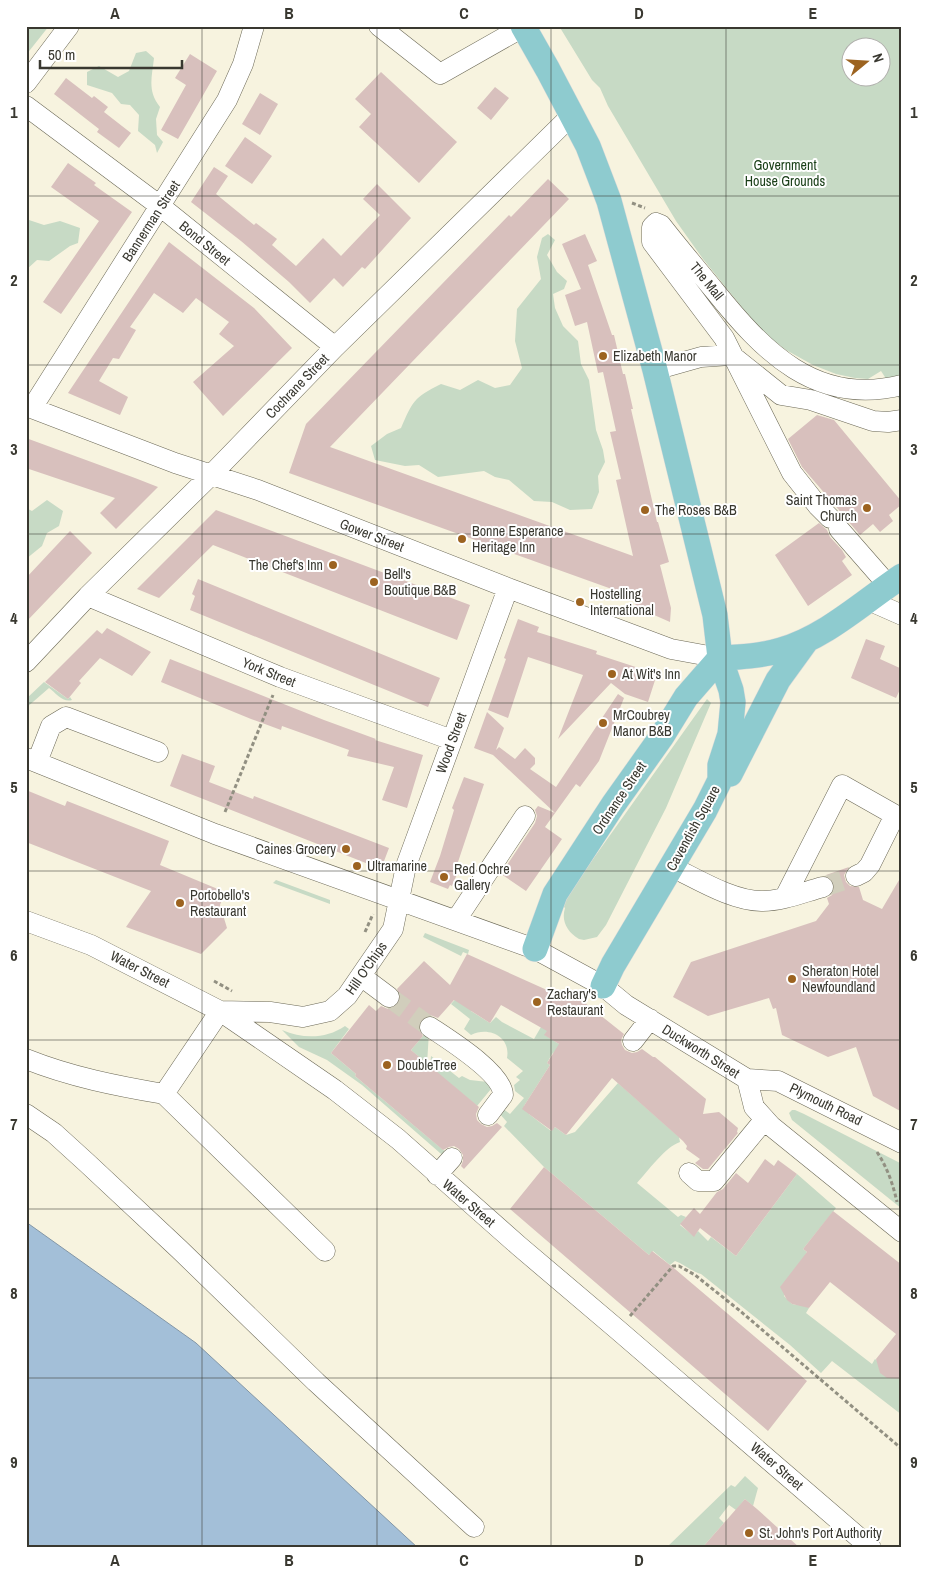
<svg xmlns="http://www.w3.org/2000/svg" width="928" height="1574" font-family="'Archivo Narrow',sans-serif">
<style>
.green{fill:#c7dac5;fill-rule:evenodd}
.water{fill:#a3bfd8;stroke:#8396a6}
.building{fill:#d8c0bd}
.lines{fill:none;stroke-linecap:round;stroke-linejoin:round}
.minor-tunnel{stroke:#d1cebc;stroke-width:20;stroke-dasharray:20 10;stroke-linecap:butt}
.minor-casing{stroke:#6c6957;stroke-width:21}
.major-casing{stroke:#dbdbda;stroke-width:26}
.path{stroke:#929082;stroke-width:3;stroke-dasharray:4 2.5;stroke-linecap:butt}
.minor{stroke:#fff;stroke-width:20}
.major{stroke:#8ecbcf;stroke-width:25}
.grid{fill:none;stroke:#393830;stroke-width:1;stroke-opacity:0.55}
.poi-dot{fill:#9c6320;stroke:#fff;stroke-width:2}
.labels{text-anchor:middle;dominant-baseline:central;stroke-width:4;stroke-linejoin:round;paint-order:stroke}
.park-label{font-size:14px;fill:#1b4019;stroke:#fff}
.street-label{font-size:14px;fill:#393830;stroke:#fff}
.poi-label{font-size:14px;fill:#393830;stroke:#fff;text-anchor:start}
.neatline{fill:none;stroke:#393830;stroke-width:2}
.grid-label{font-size:16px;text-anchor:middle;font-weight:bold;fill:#393830}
</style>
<rect width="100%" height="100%" fill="#f7f3df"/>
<!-- green -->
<path class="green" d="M26,26H49L26,55Z
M559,26H902V403L881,371L868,379L855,378L836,374L813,365L786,350L761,331L703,259L676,221L608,106L600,88L592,80ZM850,48H880V78H850Z
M146,51L154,58C152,77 147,91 160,107L156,119L157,135L163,142L157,153L155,145L138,131L139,115L130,105L121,104L112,93L87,85V72L99,66L118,77L129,71L136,53Z
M26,219L44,225L60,221L80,228L78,243L70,246L49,261L37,260L26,270Z
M548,234L555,240L547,255L557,272L567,281L564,289L553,294L555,308L563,326L578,341L581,364L589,380L596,430L603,450L605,462L598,476L599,492L592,509L570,510L552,502L534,501L509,480L495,477L484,471L438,477L419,465L405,466L375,460L371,446L387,434L401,428C413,401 413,398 441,384L460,390L478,380L495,388L510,385L522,368L515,341L517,309L541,279L537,257L542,238Z
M47,500L63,511L59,526L47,533L42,546L26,559V508L32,511Z
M44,682L68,699L70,697L72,700C63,703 56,693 49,688L26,708V699Z
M707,699L711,703L666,808L606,925L597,937L584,940L579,939C567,932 561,921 565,908L561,904Z
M276,880L330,900V904L273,883Z
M425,933L469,950L468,954L463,952L461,956L423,937Z
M560,990L570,994L545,1035L562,1046L552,1054L547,1063L550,1065L524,1106L531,1111L529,1114L551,1131L555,1127L566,1135L575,1132L618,1083L679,1137L680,1142C665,1147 648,1171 637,1183L678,1217L681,1215L686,1217L680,1225L694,1236L698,1231L708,1241L711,1237L736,1256L797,1174L836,1208L803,1249L807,1252L784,1296L792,1304L797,1305L800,1301L809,1308L806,1313L872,1364L875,1359L902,1380V1415L832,1361L821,1373L790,1345L701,1274C691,1271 684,1264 675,1261L670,1265L653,1251L649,1255L544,1167L504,1126L507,1122L499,1113L502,1108L510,1114L524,1098L515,1091L514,1085L520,1080L516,1077L523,1071L507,1058C511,1037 489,1026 471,1035L464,1029L470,1019L451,1004L460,994L473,1007L471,1011L490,1023L496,1017L502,1022L534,1039L559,996L557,995Z
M345,1026L349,1029L331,1053L356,1074L355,1076L448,1154L443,1155L440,1153L362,1085L327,1060L299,1047L282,1030C303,1039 326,1039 345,1026Z
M428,1030L429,1032L427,1064L411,1050Z
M431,1056L459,1078L462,1076L470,1080L488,1082L491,1089L477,1106L430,1067Z
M792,1110H795L804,1114L902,1164V1209L792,1120L789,1113Z
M745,1476L758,1488L753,1506L745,1499L736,1510L729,1505L719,1518L724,1523L702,1548H666L731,1485L735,1487Z"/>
<!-- water -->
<path class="water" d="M26,1222L196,1343L418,1548H26Z"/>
<!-- building -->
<path class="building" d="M190,54L217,71L178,139L161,130L186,85L175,78Z
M381,72L457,142L419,183L359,127L371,114L355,99Z
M66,78L92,98L94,96L108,107L104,112L131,133L119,148L97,132L99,129L54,94Z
M495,87L509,98L491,120L477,108Z
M260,93L278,104L260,135L242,124Z
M245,137L272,156L252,184L225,166Z
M68,163L96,183L94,185L132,212L61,314L43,302L99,221L51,187Z
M214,167L228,176L216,194L254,225L256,223L277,239L272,245L296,266L323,238L341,256L380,215L363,199L377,184L411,218L365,269L362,267L343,287L334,278L310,303L289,282L241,241L191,202Z
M548,179L569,199L330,447L633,556L616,480L621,479L610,432L616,431L603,372L598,373L587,322L575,326L565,295L581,289L562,244L585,234L597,261L588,265L612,335H614L623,374H625L633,409H631L657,522H658L669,562L660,565L671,608L670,622L636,607L634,597L289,473L306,424L509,215L511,217Z
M169,242L254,308L292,348L223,416L193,382L234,346L219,334L229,322L196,298L183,313L154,293L130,327L136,330L119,359L113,358L99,381L128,397L120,415L68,393Z
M817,415L834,420L902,502V504L889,515L893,521L880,532L873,524L860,535L848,521L842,518L839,510L802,467L788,439Z
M26,438L135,478L158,487L116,529L100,513L115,498L26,468Z
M216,510L470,605L457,640L213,545L159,598L137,589Z
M819,523L827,530L830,537L842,550L846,557L842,561L852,575L808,606L775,555Z
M70,531L92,553L26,622V578Z
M198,579L440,678L428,707L190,610L195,596L192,594Z
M518,619L539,627L537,632L597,651L596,654L657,674L648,702L625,694L611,683L558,739L583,675L528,657L508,718L488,710L506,659L504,658Z
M107,628L151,652L132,676L100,658L79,681L81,683L68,699L45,682L97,630L102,634Z
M866,639L885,646L880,659L902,669V685L896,698L851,678Z
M170,659L324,720L376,739L375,740L423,755L407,808L382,800L394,767L347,756L349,750L282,726L281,730L251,719L161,682Z
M618,694L624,698L599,761L580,787L576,784L545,827L562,839L526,891L501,874L535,823L537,816L535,810L538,806L555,813L493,755L474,748L487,712L504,728L496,750L499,747L515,759L525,748L535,758V764L530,769L556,787Z
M182,754L215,766L209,782L253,799L254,796L389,848L381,869L170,786Z
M464,777L484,784L455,871L458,872L452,886L450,885L448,889L430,882L440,856L454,810L452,808Z
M26,790L65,806L67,801L169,841L160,865L225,892L220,905L227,928L201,954L126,927L151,891L26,842Z
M849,867L844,875L846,882L850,886L859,887L863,900L882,909L902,875V1112L873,1096L856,1047L828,1057L782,1035L776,1008L773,1009L769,998L708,1016L673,997L691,962L816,921L829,904L827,898L832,895L835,889L834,883L832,879L826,875Z
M467,954L567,999L570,994L585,1003L624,1034L621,1040L622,1045L625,1050L632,1053L637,1052L642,1049L653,1057H655L706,1099L703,1114L719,1112L738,1128L737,1132L738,1133L708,1169H703L695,1163L700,1159L686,1149L687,1146L683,1141L612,1078L566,1135L555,1127L552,1131L522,1109L550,1065L547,1063L559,1044L544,1035L547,1031L501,1005L490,1023L454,1000L438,1018L430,1015L424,1017L420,1020L418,1027L423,1036L411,1050L479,1107L476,1114L477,1120L481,1124L487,1127L492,1126L497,1123L502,1127L464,1169L461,1166L463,1161V1155L459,1149L454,1146L449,1147L443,1150L355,1076L356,1074L331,1053L369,1005L376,1011L381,1006L388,1009L394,1008L398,1004L401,998L397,989L424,961L450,985Z
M765,1159L774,1166L778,1160L797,1174L736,1256L700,1228L694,1237L680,1224L694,1208L700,1214L717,1192L723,1189L736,1173L748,1183Z
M544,1167L649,1255L652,1251L675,1269L807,1381L768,1431L510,1209Z
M833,1211L902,1265V1379L887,1378L880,1373L876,1359L896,1334L830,1282L809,1308L792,1304L787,1300L780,1287L807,1252L803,1249Z
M745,1499L757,1509L800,1548H702Z"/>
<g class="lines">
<!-- minor-tunnel -->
<path class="minor-tunnel" d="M823,887L856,876
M389,997L430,1027"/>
<defs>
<path id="minor" d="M379,26L440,74L523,27
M26,83L69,26
M26,106L160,206L335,347
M655,370L701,357L731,355L781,395L811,400L873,421L888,422L902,420
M26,406L175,463L258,490L508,588L671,649L720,658
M32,408L227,100L243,64L254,26
M830,518L818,506L792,473L724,338L652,242V227L656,223L661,225C678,247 696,268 714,290C763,351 816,407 902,385
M839,529L888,585
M88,596L280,677L452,740
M868,600L902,615
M26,662L88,596L212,474L335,347L572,115
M26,758L215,834L535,949L603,986L626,1005L747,1079L754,1107L771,1126L902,1232
M37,762L51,726L66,717L158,752
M672,867C697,879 734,902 763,901C783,901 804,892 823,887
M785,897L842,785L895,815L870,865L864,872L856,876
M456,920L525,816
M26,921L91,945L220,1011L335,1090L398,1139L519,1246L618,1330L871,1548
M361,976L389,997
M220,1011L270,1012L303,1017L330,1011L347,996L393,929L406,866L508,588
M430,1027C448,1039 503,1073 503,1095L488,1115
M633,1041L650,1019
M26,1059C71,1077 117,1086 164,1094L220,1011
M747,1079L778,1081L902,1143
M164,1094L325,1251
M26,1114L54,1133L87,1163L179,1249L316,1382L474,1527
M689,1173L698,1181H714L765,1119
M437,1175L452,1158"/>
<path id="major" d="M523,26L548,70L588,146L609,201L655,370L715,615L720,658L731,690L733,702L730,734L720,765V780L705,810L613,965L603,986
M720,658C740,657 761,656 781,650C826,637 863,602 902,576
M730,774L778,680L807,640
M535,949L555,894L613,805L662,736L686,697L720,658"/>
</defs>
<!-- minor casing -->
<use href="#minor" class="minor-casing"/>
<!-- major casing -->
<use href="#major" class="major-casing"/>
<!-- path -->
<path class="path" d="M632,203L645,208
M225,812L273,695
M365,932L373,914
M214,981L232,991
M877,1152C887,1167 893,1184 897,1202
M630,1316L673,1266H679L695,1275L739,1310L902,1449"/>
<!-- minor -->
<use href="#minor" class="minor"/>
<!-- major -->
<use href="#major" class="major"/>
</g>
<!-- grid -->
<path class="grid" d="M202,26V1548M377,26V1548M551,26V1548M726,26V1548M26,196H902M26,365H902M26,534H902M26,703H902M26,871H902M26,1040H902M26,1209H902M26,1378H902"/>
<!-- markers -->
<g class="poi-dot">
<circle cx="603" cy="356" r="5"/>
<circle cx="867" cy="508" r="5"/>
<circle cx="645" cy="510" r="5"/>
<circle cx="462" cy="539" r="5"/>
<circle cx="333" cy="565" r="5"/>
<circle cx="374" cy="582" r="5"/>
<circle cx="580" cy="602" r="5"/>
<circle cx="612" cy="674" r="5"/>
<circle cx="603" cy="723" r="5"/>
<circle cx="346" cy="849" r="5"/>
<circle cx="357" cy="866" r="5"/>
<circle cx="444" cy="877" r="5"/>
<circle cx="180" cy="903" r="5"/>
<circle cx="792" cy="979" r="5"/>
<circle cx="537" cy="1002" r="5"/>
<circle cx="387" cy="1065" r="5"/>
<circle cx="749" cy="1533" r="5"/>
</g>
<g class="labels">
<!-- park labels -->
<g class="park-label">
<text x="785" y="165">Government<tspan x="785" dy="16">House Grounds</tspan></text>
</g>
<!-- street labels -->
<g class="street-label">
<text transform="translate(151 221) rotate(-57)">Bannerman Street</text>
<text transform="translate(205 243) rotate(39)">Bond Street</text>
<text transform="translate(707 281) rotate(51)">The Mall</text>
<text transform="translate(297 386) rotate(-46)">Cochrane Street</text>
<text transform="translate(372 535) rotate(21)">Gower Street</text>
<text transform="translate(269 672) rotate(22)">York Street</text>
<text transform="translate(451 743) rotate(-70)">Wood Street</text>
<text transform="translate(619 798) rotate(-56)">Ordnance Street</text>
<text transform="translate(693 828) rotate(-61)">Cavendish Square</text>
<text transform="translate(366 968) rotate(-55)">Hill O'Chips</text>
<text transform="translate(140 969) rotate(27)">Water Street</text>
<text transform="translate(701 1051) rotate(32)">Duckworth Street</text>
<text transform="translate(826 1104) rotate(26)">Plymouth Road</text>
<text transform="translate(469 1203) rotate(41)">Water Street</text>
<text transform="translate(777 1466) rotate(41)">Water Street</text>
</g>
<!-- poi labels -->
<g class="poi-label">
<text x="613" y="356">Elizabeth Manor</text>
<text x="857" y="500" text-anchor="end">Saint Thomas<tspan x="857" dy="16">Church</tspan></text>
<text x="655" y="510">The Roses B&amp;B</text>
<text x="472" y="531">Bonne Esperance<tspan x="472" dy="16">Heritage Inn</tspan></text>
<text x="323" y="565" text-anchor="end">The Chef's Inn</text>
<text x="384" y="574">Bell's<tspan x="384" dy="16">Boutique B&amp;B</tspan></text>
<text x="590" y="594">Hostelling<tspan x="590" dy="16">International</tspan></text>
<text x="622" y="674">At Wit's Inn</text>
<text x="613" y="715">MrCoubrey<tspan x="613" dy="16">Manor B&amp;B</tspan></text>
<text x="336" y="849" text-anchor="end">Caines Grocery</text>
<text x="367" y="866">Ultramarine</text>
<text x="454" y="869">Red Ochre<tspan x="454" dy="16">Gallery</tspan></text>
<text x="190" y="895">Portobello's<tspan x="190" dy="16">Restaurant</tspan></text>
<text x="802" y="971">Sheraton Hotel<tspan x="802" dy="16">Newfoundland</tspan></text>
<text x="547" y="994">Zachary's<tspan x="547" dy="16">Restaurant</tspan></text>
<text x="397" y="1065">DoubleTree</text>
<text x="759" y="1533">St. John's Port Authority</text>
</g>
</g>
<!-- border -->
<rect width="928" height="1574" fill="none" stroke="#ffffff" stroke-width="55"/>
<!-- north arrow -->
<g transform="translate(866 62) rotate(72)"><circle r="24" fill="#ffffff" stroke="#b0afac"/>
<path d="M0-4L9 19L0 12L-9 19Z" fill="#9c6320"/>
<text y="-8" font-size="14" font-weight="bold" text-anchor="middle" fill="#393830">N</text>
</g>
<!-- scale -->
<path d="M40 60v8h142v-8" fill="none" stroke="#393830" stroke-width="2.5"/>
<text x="48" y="60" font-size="15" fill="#393830" stroke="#ffffff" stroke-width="4" paint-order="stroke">50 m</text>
<rect x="28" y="28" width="872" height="1518" class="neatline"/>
<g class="grid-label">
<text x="115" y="19">A</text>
<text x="289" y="19">B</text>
<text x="464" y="19">C</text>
<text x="639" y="19">D</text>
<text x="813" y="19">E</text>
<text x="14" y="118">1</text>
<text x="914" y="118">1</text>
<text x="14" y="286">2</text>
<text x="914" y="286">2</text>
<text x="14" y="455">3</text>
<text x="914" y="455">3</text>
<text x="14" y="624">4</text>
<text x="914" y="624">4</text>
<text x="14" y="793">5</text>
<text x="914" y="793">5</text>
<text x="14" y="961">6</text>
<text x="914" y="961">6</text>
<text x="14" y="1130">7</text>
<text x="914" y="1130">7</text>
<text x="14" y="1299">8</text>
<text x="914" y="1299">8</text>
<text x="14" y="1468">9</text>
<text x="914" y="1468">9</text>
<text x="115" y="1566">A</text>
<text x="289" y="1566">B</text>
<text x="464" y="1566">C</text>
<text x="639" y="1566">D</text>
<text x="813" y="1566">E</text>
</g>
</svg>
